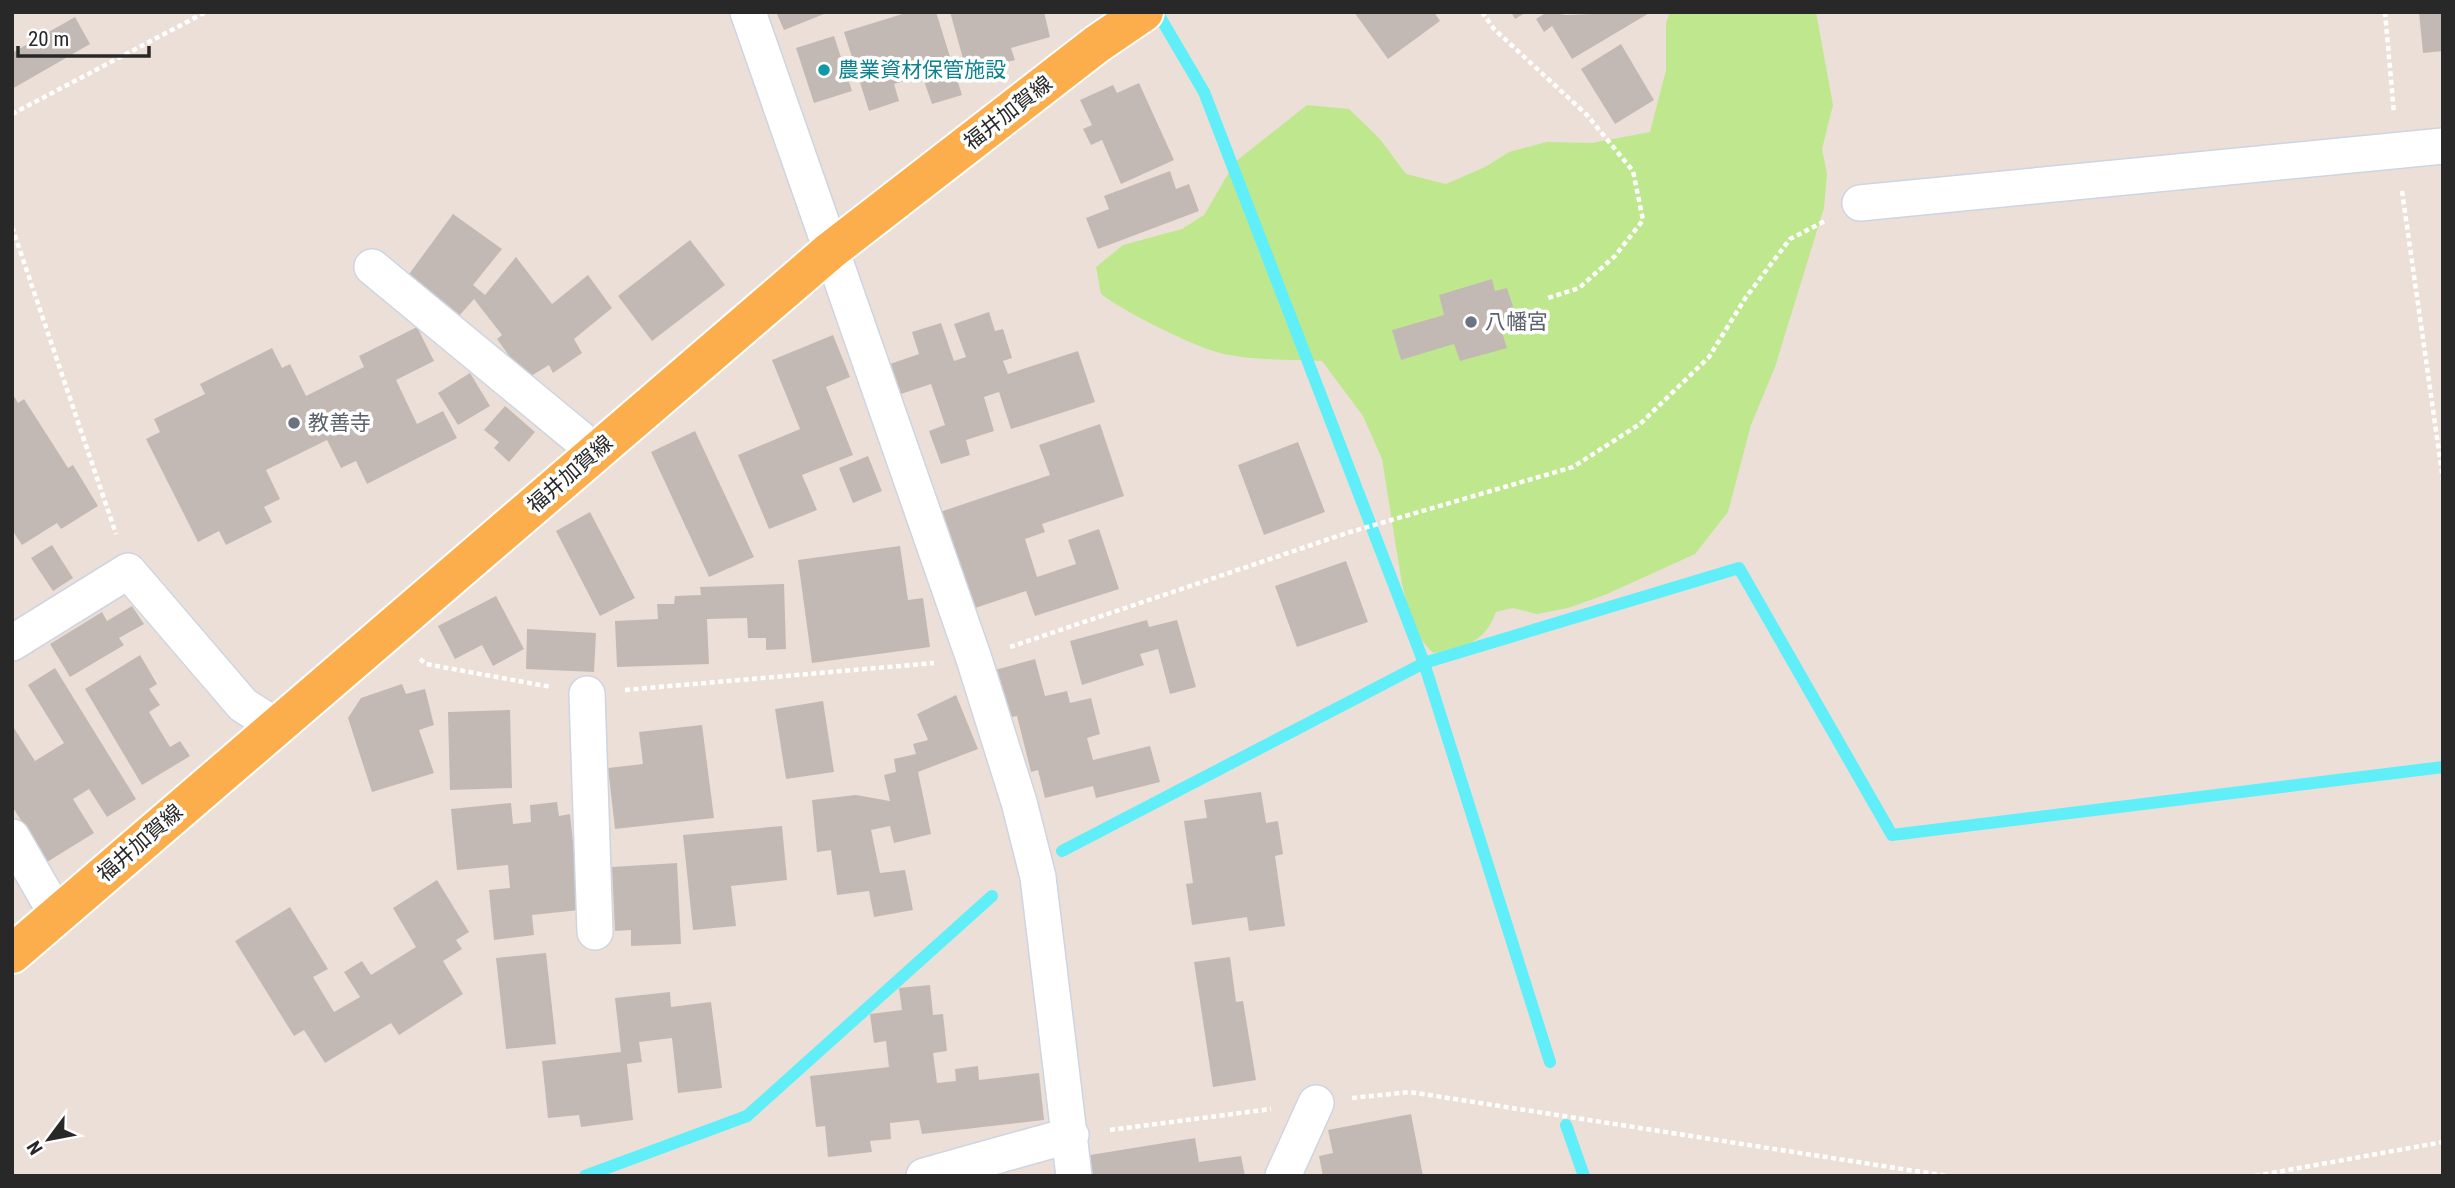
<svg xmlns="http://www.w3.org/2000/svg" width="2455" height="1188" font-family="'Roboto Condensed','Noto Sans JP',sans-serif">
<style>
.green{fill:#bfe88e}
.lines{fill:none;stroke-linecap:round;stroke-linejoin:round}
.stream{stroke:#60eff8;stroke-width:12}
.building{fill:#c3b9b4}
.street-casing{stroke:#cdd5e2;stroke-width:38}
.primary-casing{stroke:#fff;stroke-width:42}
.path{stroke:#fff;stroke-width:4.5;stroke-dasharray:5 3.5;stroke-linecap:butt}
.street{stroke:#fff;stroke-width:35}
.primary{stroke:#fcae4c;stroke-width:38}
.culture-dot{fill:#0f9aa8;stroke:#fff;stroke-width:2.5}
.worship-dot{fill:#6b7280;stroke:#fff;stroke-width:2.5}
.labels{text-anchor:middle;dominant-baseline:central;stroke-width:7;stroke-linejoin:round;paint-order:stroke}
.culture-label{font-size:21px;fill:#0d838f;stroke:#fff;text-anchor:start}
.street-label{font-size:21px;fill:#282828;stroke:#fff}
.worship-label{font-size:21px;fill:#5b616d;stroke:#fff;text-anchor:start}
</style>
<rect width="100%" height="100%" fill="#ecdfd7"/>
<!-- green -->
<path class="green" d="M1670,12H1816L1833,105L1822,149L1827,174L1824,208L1775,367L1751,425L1728,512L1695,554L1607,594L1568,608L1537,614L1513,608L1496,612C1484,644 1464,647 1433,653L1414,632L1402,584L1382,459L1363,416L1322,361C1290,359 1252,361 1220,353C1191,345 1124,312 1101,294L1096,267L1123,245L1182,229L1204,215L1235,162L1307,105L1349,109L1380,139L1406,174L1446,184L1485,167L1509,152L1547,142L1592,143L1650,132L1666,70V23Z"/>
<g class="lines">
<!-- stream -->
<path class="stream" d="M1157,12L1204,92L1424,663L1550,1062
M1062,851L1424,663L1739,568L1892,835L2443,767
M1566,1125L1584,1176
M585,1176L747,1116L992,896"/>
</g>
<!-- building -->
<path class="building" d="M776,12H829L784,30Z
M909,12H936L962,95L932,104L922,75L894,84L899,101L869,111L844,32Z
M950,12H1044L1050,37L1011,48L1015,60L996,65L999,71L969,80Z
M1354,12H1434L1440,21L1388,59Z
M1511,12H1527L1515,19Z
M1547,12L1566,15L1651,12L1572,59L1552,26L1544,32L1536,19Z
M2419,12H2443V51L2423,53Z
M75,17L90,44L12,89V53Z
M834,36L852,91L814,103L796,48Z
M1621,44L1654,100L1615,124L1581,69Z
M1139,83L1174,160L1121,184L1102,140L1091,145L1083,129L1092,125L1080,100L1113,85L1117,93Z
M1170,171L1176,189L1189,184L1199,211L1098,249L1086,218L1109,209L1104,196Z
M453,214L502,249L473,285L485,295L516,257L552,304L588,275L612,308L574,339L582,353L553,373L549,365L526,379L497,339L502,335L474,299L459,316L407,277Z
M690,240L725,285L652,341L618,296Z
M1492,279L1495,291L1507,288L1520,328L1502,332L1507,348L1460,361L1454,344L1401,360L1392,330L1444,315L1439,295Z
M989,312L995,331L1003,329L1012,358L1003,361L1008,374L1078,351L1095,402L1011,429L999,392L984,397L994,431L966,440L970,455L941,464L929,431L945,425L931,384L901,394L890,364L919,354L912,332L941,323L954,361L966,357L954,324Z
M417,327L434,361L396,380L417,424L443,411L457,438L367,484L356,461L341,468L327,440L266,470L280,499L264,507L272,522L226,545L219,531L198,542L146,439L160,432L154,419L205,394L200,384L272,348L282,368L290,364L306,396L364,367L359,356Z
M833,335L850,377L826,387L853,455L802,475L817,510L769,529L738,455L800,429L772,360Z
M470,373L490,406L458,425L438,393Z
M12,393L18,403L24,399L68,468L73,465L98,506L61,529L57,523L22,545L12,530Z
M505,406L535,432L509,462L494,448L499,442L484,430Z
M1100,424L1124,496L1042,524L1045,532L1025,539L1037,577L1076,564L1068,540L1099,529L1119,589L1035,616L1026,591L969,610L937,513L1050,475L1039,445Z
M695,431L754,557L709,577L651,452Z
M1298,442L1325,512L1264,535L1238,465Z
M868,456L882,491L853,503L839,468Z
M590,512L635,598L600,616L556,531Z
M52,545L73,578L53,591L31,558Z
M900,546L908,600L923,598L930,647L812,663L798,560Z
M1346,561L1368,622L1297,647L1275,586Z
M784,584L786,649L766,650V638H748L747,618L707,619L709,664L617,667L615,621L658,619L657,604H674L675,596L701,595L700,587Z
M496,596L524,649L493,666L482,645L455,659L438,626Z
M132,606L144,624L119,638L124,645L70,677L50,644L102,612L107,621Z
M1147,620L1149,627L1177,620L1196,687L1170,694L1158,649L1140,654L1144,665L1082,685L1070,641Z
M527,629L596,633L594,672L526,669Z
M140,655L157,684L149,689L160,705L149,712L170,747L180,741L190,756L142,785L85,689Z
M1035,659L1045,696L1067,691L1070,703L1091,698L1100,734L1087,738L1093,760L1150,746L1160,782L1096,798L1093,786L1045,798L1038,770L1031,772L1017,716L1007,718L995,670Z
M55,668L136,799L107,817L89,789L73,799L94,833L47,862L12,806V725L35,761L64,743L28,685Z
M402,684L406,694L425,689L434,725L419,730L434,773L372,792L348,718L361,698Z
M956,695L978,749L918,772L931,834L894,843L890,826L871,830L880,873L905,870L913,910L874,917L869,891L837,895L831,850L817,852L812,800L856,795L890,801L884,775L896,772L894,759L916,754L913,744L928,740L917,714Z
M823,701L834,772L786,779L775,709Z
M510,710L512,788L450,790L448,712Z
M702,725L714,818L615,829L608,768L643,764L639,732Z
M1261,792L1266,823L1278,821L1283,854L1275,856L1285,926L1249,931L1247,917L1192,925L1186,884L1193,883L1184,821L1207,818L1204,800Z
M557,802L559,816L570,814L580,910L532,915L534,935L494,940L489,890L510,888L508,865L457,870L451,809L511,803L513,824L531,822L530,805Z
M782,826L787,880L731,886L736,926L693,930L683,835Z
M677,863L681,944L631,946V930L615,931L612,867Z
M437,880L469,932L456,940L462,949L443,961L463,994L399,1035L391,1023L325,1063L304,1030L294,1036L235,941L290,907L328,969L313,977L334,1012L360,997L344,972L362,961L371,975L416,947L393,908Z
M546,953L556,1044L506,1049L496,958Z
M1230,957L1236,1002L1243,1001L1256,1080L1213,1087L1194,962Z
M930,985L933,1015L943,1014L947,1051L933,1053L937,1083L956,1081L955,1069L978,1066L979,1080L1039,1073L1044,1120L922,1134L919,1120L890,1123L891,1139L870,1141L872,1152L828,1157L825,1126L816,1127L810,1076L889,1067L886,1041L874,1043L870,1014L902,1010L899,988Z
M670,992L671,1007L711,1002L722,1088L678,1093L672,1038L639,1042L642,1062L627,1064L633,1120L581,1127L579,1115L548,1118L542,1061L621,1052L615,998Z
M1411,1114L1423,1176H1323L1319,1156L1333,1153L1328,1130Z
M1195,1138L1199,1162L1241,1156L1245,1176H1093L1090,1155Z"/>
<g class="lines">
<defs>
<path id="street" d="M748,12L974,659L1019,802L1038,877L1074,1176
M1860,203L2443,146
M372,267L596,452
M12,643L128,571L243,705L276,726
M587,694L595,932
M12,837L57,915
M924,1176L1071,1135
M1283,1176L1316,1103"/>
<path id="primary" d="M12,954L830,251L1097,44L1144,12"/>
</defs>
<!-- street casing -->
<use href="#street" class="street-casing"/>
<!-- primary casing -->
<use href="#primary" class="primary-casing"/>
<!-- path -->
<path class="path" d="M1482,12L1494,29L1587,115L1633,171L1643,220L1615,256L1579,288L1548,298
M2385,12L2394,113
M12,114L206,12
M2402,191L2443,480
M12,227L116,534
M1010,647L1347,533L1573,467L1640,424L1709,357L1746,297L1790,239L1825,221
M420,659L426,664L551,687
M625,690L934,663
M1352,1098L1410,1092L1947,1176
M1110,1130L1271,1109
M2255,1176L2443,1142"/>
<!-- street -->
<use href="#street" class="street"/>
<!-- primary -->
<use href="#primary" class="primary"/>
</g>
<!-- markers -->
<circle class="culture-dot" cx="824" cy="70" r="7"/>
<g class="worship-dot">
<circle cx="1471" cy="322" r="7"/>
<circle cx="294" cy="423" r="7"/>
</g>
<g class="labels">
<!-- culture labels -->
<g class="culture-label">
<text x="838" y="70">農業資材保管施設</text>
</g>
<!-- street labels -->
<g class="street-label">
<text transform="translate(1008 113) rotate(-38)">福井加賀線</text>
<text transform="translate(570 474) rotate(-41)">福井加賀線</text>
<text transform="translate(140 843) rotate(-41)">福井加賀線</text>
</g>
<!-- worship labels -->
<g class="worship-label">
<text x="1485" y="322">八幡宮</text>
<text x="308" y="423">教善寺</text>
</g>
</g>
<!-- border -->
<rect width="2455" height="1188" fill="none" stroke="#282828" stroke-width="28"/>
<!-- north arrow -->
<g transform="translate(49 1139) rotate(238)" stroke="#ffffff" stroke-width="5" paint-order="stroke">
<path d="M0-5L12 26L0 18L-12 26Z" fill="#282828"/>
<text y="-10" font-size="19" font-weight="bold" text-anchor="middle" fill="#282828">N</text>
</g>
<!-- scale -->
<path d="M18 46v10h131v-10" fill="none" stroke="#282828" stroke-width="3.5"/>
<text x="28" y="46" font-size="21" fill="#282828" stroke="#ffffff" stroke-width="5" paint-order="stroke">20 m</text>
</svg>
